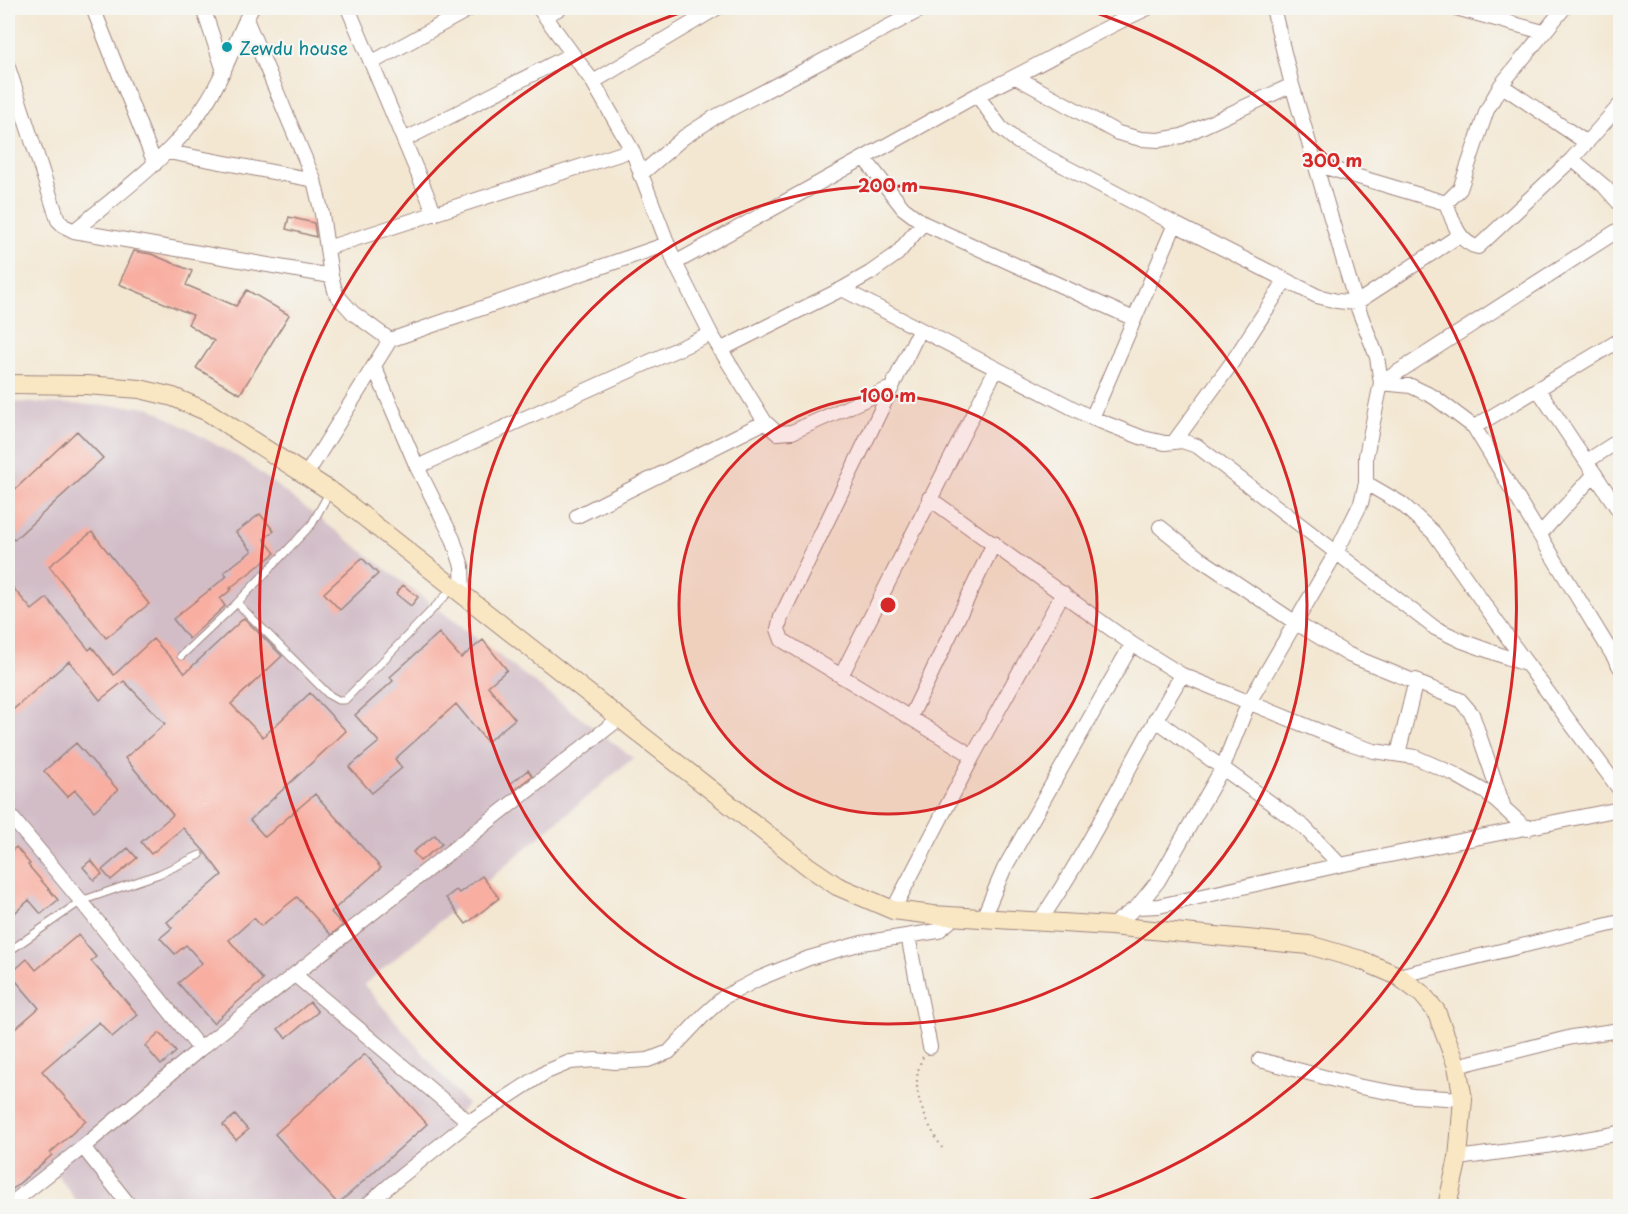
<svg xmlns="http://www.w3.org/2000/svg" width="1628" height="1214" font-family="'Playpen Sans',sans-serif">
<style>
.industrial{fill:#d2bdc7}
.building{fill:#f8afa2}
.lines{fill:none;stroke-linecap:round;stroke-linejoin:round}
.lane-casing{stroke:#9e837e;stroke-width:9}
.street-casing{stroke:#9e837e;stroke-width:16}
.secondary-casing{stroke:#9e837e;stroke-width:20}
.path{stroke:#9e837e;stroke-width:2;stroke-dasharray:1.5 4.5;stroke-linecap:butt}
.lane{stroke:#fff;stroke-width:7}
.street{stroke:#fff;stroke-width:14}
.secondary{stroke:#f9e7c3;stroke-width:18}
.ring{fill:none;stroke:#d62828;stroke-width:3}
.culture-dot{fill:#0f9aa8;stroke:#f6f6f2;stroke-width:2}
.labels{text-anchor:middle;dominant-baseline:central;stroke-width:4.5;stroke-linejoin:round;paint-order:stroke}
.culture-label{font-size:18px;fill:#0d838f;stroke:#f6f6f2;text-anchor:start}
.centre{fill:#d62828;stroke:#f6f6f2;stroke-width:3}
.ring-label{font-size:18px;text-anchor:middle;font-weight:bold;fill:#d62828;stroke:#f6f6f2;stroke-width:4.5;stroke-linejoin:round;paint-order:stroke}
</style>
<rect width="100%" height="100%" fill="#f6f6f2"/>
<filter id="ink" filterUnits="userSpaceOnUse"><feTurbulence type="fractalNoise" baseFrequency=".0167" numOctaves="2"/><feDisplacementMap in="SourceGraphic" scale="12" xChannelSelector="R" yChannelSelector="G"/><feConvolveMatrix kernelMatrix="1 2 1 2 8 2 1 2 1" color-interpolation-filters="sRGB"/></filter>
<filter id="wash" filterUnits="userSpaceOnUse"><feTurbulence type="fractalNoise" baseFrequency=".008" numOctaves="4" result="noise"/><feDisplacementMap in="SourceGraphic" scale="24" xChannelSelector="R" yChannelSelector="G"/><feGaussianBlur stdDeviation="1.35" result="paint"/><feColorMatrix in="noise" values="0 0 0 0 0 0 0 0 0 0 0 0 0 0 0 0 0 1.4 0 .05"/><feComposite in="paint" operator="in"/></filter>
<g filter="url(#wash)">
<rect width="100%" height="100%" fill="#f3e7d2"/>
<!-- industrial -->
<path class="industrial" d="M8,402L149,407L243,460L633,758L364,985L467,1104L383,1206H80L58,1175L8,1206Z"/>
<g id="blocks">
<!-- building -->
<path class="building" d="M289,217L314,223L316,237L286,229Z
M134,251L151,254L192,271L186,285L236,306L247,290L289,315L240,394L196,368L214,341L188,324L193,315L119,284Z
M77,431L103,458L14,540L8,533V496Z
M260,514L274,531L264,539L275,553L230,588L232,589L220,599L225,606L189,639L173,619L227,576L224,572L252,551L236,532Z
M92,532L149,604L106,638L49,566Z
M362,558L378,574L340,610L324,593Z
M8,582L32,610L47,598L89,650L92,647L114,675L153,639L185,673L244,618L282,656L231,704L263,737L310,693L346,731L250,820L265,837L315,794L381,868L331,912L343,925L331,935L297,897L261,926L254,918L229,940L263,980L213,1023L178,983L202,963L186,945L175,954L160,938L172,928L167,922L222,875L204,851L183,828L151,854L141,842L173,815L125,758L165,724L124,681L100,700L69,661L8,714Z
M403,585L418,597L411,606L396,594Z
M439,633L461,658L483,640L507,670L488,686L515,719L487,742L456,704L395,759L402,768L372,793L349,767L379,742L355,715L393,681L390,677Z
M76,743L118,790L94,811L75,790L67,797L44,771Z
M528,770L532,776L514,790L510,784Z
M435,835L442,844L420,861L413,852Z
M16,847L30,864L28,865L58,900L41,914L29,900L8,919V854Z
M128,848L137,858L111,880L102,870Z
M91,860L102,874L94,880L83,867Z
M482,876L499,898L466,924L446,898L456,890L459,893Z
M78,935L96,957L91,961L138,1015L112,1037L99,1022L42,1071L86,1121L50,1153L52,1155L8,1193V1035L39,1008L10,974L27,959L36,970Z
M310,1002L318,1012L286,1038L278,1029Z
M160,1033L176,1052L161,1065L145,1046Z
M365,1054L427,1124L338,1204L275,1134Z
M235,1115L248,1130L236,1140L223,1125Z"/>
</g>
</g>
<g filter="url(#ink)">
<use href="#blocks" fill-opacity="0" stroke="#9e837e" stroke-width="1.5"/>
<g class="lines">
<defs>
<path id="lane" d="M237,603L329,695L338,700H345L454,587
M181,656L237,603L312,524L329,493
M8,952L81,901L159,874L200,855"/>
<path id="street" d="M93,8L155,164
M203,8L224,71
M348,8L435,214
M539,8L593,82L632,150L675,263L711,334L765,422L777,433L792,432L891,388
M1456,8L1543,32
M545,16L560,8
M246,19L314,180L322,214L331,276L336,294L353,313L390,340L667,244
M371,63L471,8
M8,67L58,220L64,226L74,231L331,276
M1016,77L1118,133L1141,139L1159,140L1182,136L1292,85
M593,82L717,8
M1501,85L1587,143
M977,95L1001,128L1018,142L1175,224
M404,140L572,54
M168,152L314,180
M864,158L903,208L923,223L1134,319
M1572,159L1604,186L1620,204
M1315,164L1446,203C1453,220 1458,243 1478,247L1572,159L1620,105
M640,175L684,137L715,117L924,8
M1446,203L1460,189L1487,110L1501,85L1564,8
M74,231C122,191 173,156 206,103C226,73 235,39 252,8
M327,248L632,150
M675,263L977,95C1036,68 1090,34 1148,8
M842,289L1092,418L1143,438L1165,443L1182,441L1197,446L1435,628L1462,641L1528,665
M919,331L781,617L778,629L782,640L973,756
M720,350L842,289L870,273L897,254L923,223
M374,366L417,467L453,539L462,566L463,595
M1381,383L1411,386L1434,397L1474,427L1620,667
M1381,383L1620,229
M1538,389L1620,512
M1092,418L1175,224L1317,296L1337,301L1356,303L1460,235
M1474,427L1620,340
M1174,442L1231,364L1285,281
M1587,461L1620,440
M417,467L711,334
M306,475L390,340
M1366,483L1402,504L1434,533L1513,645L1620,790
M929,498L1132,644L1182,675L1346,742L1374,751L1415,757L1454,774L1487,793L1527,829
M577,516L765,422
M1160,527L1199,558L1296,623L1349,655L1460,700L1472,714L1504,808
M1540,534L1595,474
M841,676L996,369
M910,718L994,543
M1155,719L1304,827L1340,865
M1398,754L1416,680
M8,813L81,901L200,1049
M1137,907L1159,906L1340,865L1620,809
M893,910L973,756L1063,593
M983,918L1004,869L1132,644
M1039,922C1093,844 1132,757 1182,675
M1111,926L1137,907L1158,881L1222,769L1248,704L1337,551L1361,503L1366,483V456L1381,383L1377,357L1356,303L1292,85L1273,8
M908,936L930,1047
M295,975L469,1122
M1398,976L1620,922
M1260,1060L1361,1087L1413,1096L1463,1099
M1457,1066L1572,1037L1620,1030
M83,1147L130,1206
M1458,1158L1546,1146L1620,1133
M8,1206L83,1147L200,1049L620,718
M366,1206L390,1185L469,1122L546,1072L570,1062L596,1060L615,1062L648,1060L669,1052L704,1015L724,997L758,979L809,958L862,943L938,931L956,916"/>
<path id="secondary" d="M8,384L86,385L140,389L173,397L208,412L335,494L809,867L837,886L893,910L933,915L1111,926L1309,945L1361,960L1398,976L1422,994L1436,1011L1457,1066L1463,1099L1460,1135L1458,1158L1447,1206"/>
</defs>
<!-- lane casing -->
<use href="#lane" class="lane-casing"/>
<!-- street casing -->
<use href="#street" class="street-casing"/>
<!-- secondary casing -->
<use href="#secondary" class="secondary-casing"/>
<!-- path -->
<path class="path" d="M923,1057C907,1088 926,1121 942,1148"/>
<!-- lane -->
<use href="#lane" class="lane"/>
<!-- street -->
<use href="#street" class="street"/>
<!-- secondary -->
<use href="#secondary" class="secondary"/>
</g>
</g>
<!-- distance rings -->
<circle cx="888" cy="605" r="209" fill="#d62828" fill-opacity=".12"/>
<g class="ring">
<circle cx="888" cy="605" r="209"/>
<circle cx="888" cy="605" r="419"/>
<path d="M704 1206A628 628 0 0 1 694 8M1082 8A628 628 0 0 1 1072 1206"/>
</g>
<!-- markers -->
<circle class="culture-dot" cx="227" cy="47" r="6"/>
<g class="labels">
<!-- culture labels -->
<g class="culture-label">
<text x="239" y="47">Zewdu house</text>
</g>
</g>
<circle cx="888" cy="605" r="9" class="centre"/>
<g class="ring-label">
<text x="1332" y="167">300 m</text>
<text x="888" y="192">200 m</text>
<text x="888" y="402">100 m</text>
</g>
<!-- margin -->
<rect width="1628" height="1214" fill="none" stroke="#f6f6f2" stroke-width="30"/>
</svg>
